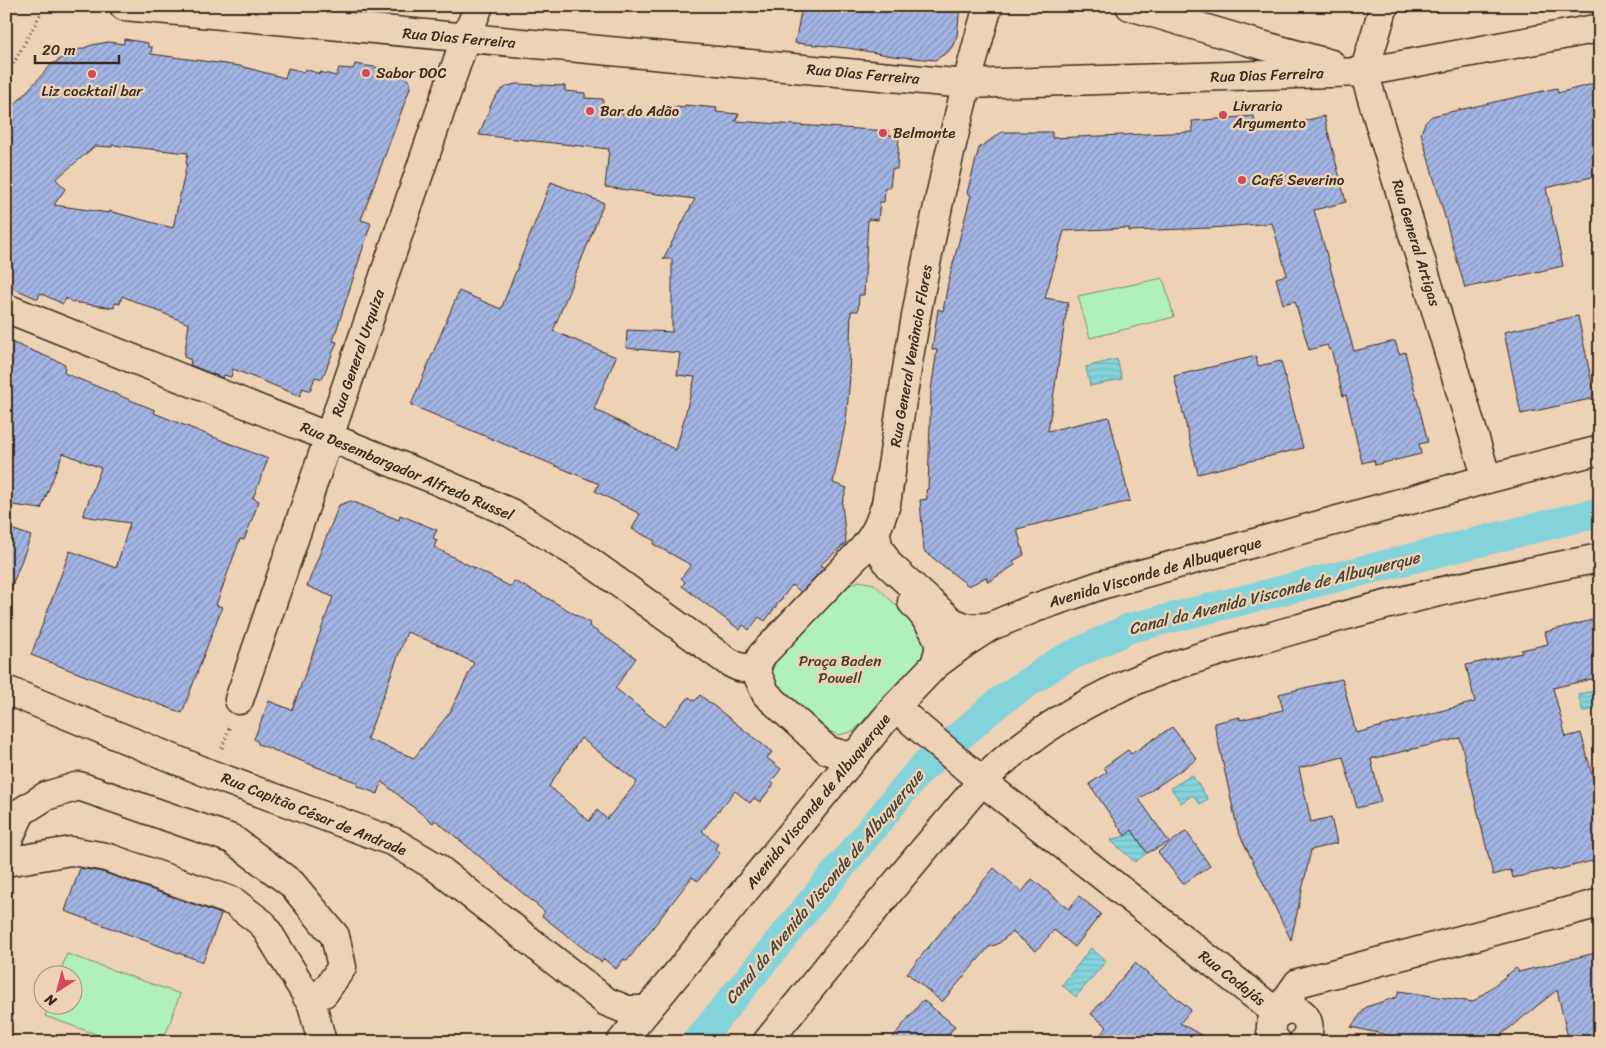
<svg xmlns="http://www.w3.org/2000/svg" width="1606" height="1048" font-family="Sriracha,sans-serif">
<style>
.green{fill:#b0f1ba;stroke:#768e6c}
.water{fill:url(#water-rules);stroke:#668f8f}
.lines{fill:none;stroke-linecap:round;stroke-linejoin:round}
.canal{stroke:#82d3da;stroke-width:30}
.building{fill:url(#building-hatch);stroke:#3b2a1e;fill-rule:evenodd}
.minor-casing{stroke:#3b2a1e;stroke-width:31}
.major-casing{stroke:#3b2a1e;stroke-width:31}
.path{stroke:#3b2a1e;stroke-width:3;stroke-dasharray:1 4;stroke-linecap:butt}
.minor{stroke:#eed2b5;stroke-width:28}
.major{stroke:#eed2b5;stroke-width:28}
.poi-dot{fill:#d1495b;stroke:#eed2b5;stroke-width:2}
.labels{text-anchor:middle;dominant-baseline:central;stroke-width:5;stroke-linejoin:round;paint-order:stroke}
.street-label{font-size:15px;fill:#3b2a1e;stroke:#eed2b5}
.poi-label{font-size:15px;fill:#3b2a1e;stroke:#eed2b5;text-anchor:start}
.park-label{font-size:15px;fill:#473e2e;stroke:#eed2b5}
.water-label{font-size:16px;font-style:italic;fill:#46433a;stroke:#eed2b5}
</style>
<defs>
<pattern id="water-rules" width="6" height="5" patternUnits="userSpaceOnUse" patternTransform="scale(1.25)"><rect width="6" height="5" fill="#82d3da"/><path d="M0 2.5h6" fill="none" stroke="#71b5bb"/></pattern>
<pattern id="building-hatch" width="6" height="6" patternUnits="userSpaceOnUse" patternTransform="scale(1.25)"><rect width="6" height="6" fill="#a3b5e4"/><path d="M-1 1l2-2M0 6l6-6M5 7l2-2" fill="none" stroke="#8693b8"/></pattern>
</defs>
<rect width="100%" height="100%" fill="#eed2b5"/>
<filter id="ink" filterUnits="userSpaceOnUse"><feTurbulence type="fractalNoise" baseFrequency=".02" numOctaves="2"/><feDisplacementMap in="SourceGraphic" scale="10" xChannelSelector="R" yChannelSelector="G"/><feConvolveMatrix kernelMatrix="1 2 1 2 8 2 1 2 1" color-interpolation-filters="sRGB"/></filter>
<g filter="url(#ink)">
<!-- green -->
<path class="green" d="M1163,278L1174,317L1090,338L1078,296Z
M859,581L874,584L919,627L925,643L922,657L854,731L839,735L826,730L776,685L772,671L777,658L846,587Z
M67,954L180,994L163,1042H118L45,1016L49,1006H72V976L59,975Z"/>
<!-- water -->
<path class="water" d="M1117,359L1122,379L1090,386L1086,367Z
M1600,690V707L1583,712L1578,694Z
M1192,775L1208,799L1200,804L1193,795L1181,803L1171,788Z
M1132,830L1147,853L1135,862L1110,840L1125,836Z
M1091,948L1106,961L1076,997L1062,985Z"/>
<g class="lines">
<!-- canal -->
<path class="canal" d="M697,1042L919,771L999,702L1060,661L1130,628L1600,512"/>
</g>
<!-- building -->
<path class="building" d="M802,6H960L957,36L952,47L948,52L935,60L893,56L848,48L795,43Z
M124,39L148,43V47H152L151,54L240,66L285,78L288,68L304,72L305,69L320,74V72L336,76L339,68L353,69L355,64L399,71L410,82V88L361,220L371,223L333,341L337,342L322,379L315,377L310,391L303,388L300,396L233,369L231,377L224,375L223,378L190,365L191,360L184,357L189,324L122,296L120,304L115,303L114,308L72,302L66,298L63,304L40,293L38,299L6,285V114L51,65L70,53L92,45L108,42L124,44ZM112,145L188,153L186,163H187L173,228L109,211V213L54,205L65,189L56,179L95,146L112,147Z
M1600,82V175L1546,188L1563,266L1465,288L1421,133L1425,123L1432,116L1557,88L1558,93Z
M516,84L565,86V91L585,93V98L603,99L602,111L666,118L668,106L684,108L685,105L717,108L716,112L739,114L735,121L889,131V135L899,136L897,169H892L890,188H885L884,202H880L878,220L868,219L864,295H859L858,311H851L849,376L850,377L846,421L833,483L847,488L842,503L846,543L820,565L824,568L801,592L792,585L765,621L759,617L749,630L743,625L740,630L682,586L685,582L681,578L691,565L653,544L655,541L632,529L640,514L595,491L599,484L411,405L459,291L501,309L551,182L604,203L553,331L616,357L594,409L676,450L695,377L677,375L680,353L626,348L627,330L672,332V259H663L695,199L605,187L609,149L479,135L493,100L500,91L508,86Z
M1254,116L1256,133L1324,116L1346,202L1314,210L1354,351L1395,341L1399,354L1405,352L1428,442L1419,444L1421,454L1375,465L1374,460L1362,463L1346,395L1343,396L1331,349L1329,350L1327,345L1309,350L1295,301L1283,304L1276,278L1287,275L1272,223L1211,228L1129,231V228L1064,231L1045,298L1068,302L1048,431L1109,417L1130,501L1017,529L1024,555L1013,561L1015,565L988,582L986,577L969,586L924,551L920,500L927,499L926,490L928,489L931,390L937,350L932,349L938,309L943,311L948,283L971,195L967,193L979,148L1002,132H1052V138L1193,132L1192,121Z
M1578,316L1595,398L1521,414L1504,332Z
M6,340L65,364L64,373L155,410L154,413L268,459L253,498L259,501L244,540L240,539L216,605L222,607L182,713L31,655L70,551L116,568L130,523L83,516L101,468L63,453L41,509L6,504Z
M1256,356L1258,366L1281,361L1303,448L1198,474L1174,376Z
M351,501L399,520L400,515L437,530L433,538L437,540L434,547L511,587L514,581L549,599L590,623L589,626L636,658L615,688L664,727L689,697L695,701L700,695L772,752L767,758L781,769L771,782L774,784L760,802L754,798L750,803L735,791L702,831L718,844L715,849L720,853L698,881L692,877L627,961L624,959L616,969L604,959L601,962L542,916L545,912L473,851L435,820L433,823L382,782L378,794L357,786L358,783L258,744V742L254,739L269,701L292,710L333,597L307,586L339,505ZM407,632L439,645L474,663L450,712L414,758L367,739ZM581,738L637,782L607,819L597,810L589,821L549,786Z
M6,527L31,536L8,596H6Z
M1600,618V677L1553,688L1566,737L1581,733L1594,782L1600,780V859L1552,871V869L1513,878L1511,870L1493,875L1460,738L1371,759L1381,802L1357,808L1343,757L1299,768L1311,822L1331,817L1337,843L1311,850L1291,940L1238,831L1214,723L1240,717V720L1283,710L1279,694L1342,679L1356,733L1475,702L1466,665L1522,653L1521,650L1548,644L1545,632Z
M1172,727L1197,759L1139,799L1169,842L1147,853L1132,830L1125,836L1089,784L1107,772L1104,767L1128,750L1131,754Z
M1186,831L1210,866L1183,884L1158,852Z
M80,868L102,872L221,914L203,962L65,911Z
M994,868L1022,892L1032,879L1069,909L1079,896L1101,914L1075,947L1054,930L1036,951L1012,932L998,944L989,947L942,1002L907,973Z
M1595,953L1600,971V1042H1569L1557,990L1492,1042H1404L1405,1039L1351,1027L1366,1007L1397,997L1399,991L1473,1002L1516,968L1519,972Z
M1135,963L1191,1010L1180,1023L1213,1042H1094L1107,1027L1091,1014Z
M923,1000L955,1026L943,1042H889Z"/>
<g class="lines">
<defs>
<path id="minor" d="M124,6L966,84L1364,72L1600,28
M1130,6L1247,41L1331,64
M1384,6L1364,72L1487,479
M6,308L431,478L511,513L586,559L727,661C739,668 745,671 757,664
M876,533L878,546L889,565L952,622L967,628L989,627
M912,602C922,612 940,634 939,650C938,655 936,660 935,665
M6,690L213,775L394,842L436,867L607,1002L627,1010H646
M239,700L465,39L479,6
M857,753L846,756L827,750L766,694L757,674V664L762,655L862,550C876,533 879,525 886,504C898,429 908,354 923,279C941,187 962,96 988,6
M983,782L1277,1013L1298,983L1600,903
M6,845L21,812L46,796L79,786L232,839L292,884L335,936L342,967L324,993L307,997
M6,862L71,851L106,857L234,902L263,924L312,1004L322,1042
M1277,1042C1255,1015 1299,995 1308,1023C1310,1030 1307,1036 1303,1042"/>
<path id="major" d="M895,707L983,782
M621,1042L895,707L935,665L966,642L989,627L1035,608L1101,585L1487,479L1600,450
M767,1042C822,974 877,905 933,839C957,812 980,780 1008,757C1055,719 1108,689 1165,669C1205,654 1246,644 1286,632C1389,602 1494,578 1600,558"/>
</defs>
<!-- minor casing -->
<use href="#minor" class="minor-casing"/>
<!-- major casing -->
<use href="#major" class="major-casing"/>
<!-- path -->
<path class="path" d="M6,77L45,6
M222,748L230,726"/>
<!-- minor -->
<use href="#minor" class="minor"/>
<!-- major -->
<use href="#major" class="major"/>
</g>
</g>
<!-- markers -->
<g class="poi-dot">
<circle cx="366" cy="73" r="5"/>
<circle cx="92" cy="74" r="5"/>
<circle cx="590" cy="111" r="5"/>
<circle cx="1223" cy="115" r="5"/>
<circle cx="883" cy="133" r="5"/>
<circle cx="1242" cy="180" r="5"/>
</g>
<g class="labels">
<!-- street labels -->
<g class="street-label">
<text transform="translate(459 38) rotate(5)">Rua Dias Ferreira</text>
<text transform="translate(863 74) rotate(5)">Rua Dias Ferreira</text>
<text transform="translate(1267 75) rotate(-2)">Rua Dias Ferreira</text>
<text transform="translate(1416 243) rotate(73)">Rua General Artigas</text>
<text transform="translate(358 353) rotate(-71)">Rua General Urquiza</text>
<text transform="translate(911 356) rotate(-80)">Rua General Venâncio Flores</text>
<text transform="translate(407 471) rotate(23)">Rua Desembargador Alfredo Russel</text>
<text transform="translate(1155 572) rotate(-16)">Avenida Visconde de Albuquerque</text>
<text transform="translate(818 801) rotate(-51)">Avenida Visconde de Albuquerque</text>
<text transform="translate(314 814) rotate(22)">Rua Capitão César de Andrade</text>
<text transform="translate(1232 978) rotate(38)">Rua Codajás</text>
</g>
<!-- poi labels -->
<g class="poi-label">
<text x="376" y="73">Sabor DOC</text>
<text x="92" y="91" text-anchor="middle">Liz cocktail bar</text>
<text x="1233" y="106">Livraria<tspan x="1233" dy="17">Argumento</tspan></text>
<text x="600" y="111">Bar do Adão</text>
<text x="893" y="133">Belmonte</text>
<text x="1252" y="180">Café Severino</text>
</g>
<!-- park labels -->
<g class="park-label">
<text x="840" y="661">Praça Baden<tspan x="840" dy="17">Powell</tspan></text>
</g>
<!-- water labels -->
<g class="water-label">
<text transform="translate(1274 593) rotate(-14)">Canal da Avenida Visconde de Albuquerque</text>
<text transform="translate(824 887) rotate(-50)">Canal da Avenida Visconde de Albuquerque</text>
</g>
</g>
<!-- margin -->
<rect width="1606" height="1048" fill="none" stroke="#eed2b5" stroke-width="25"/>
<rect x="12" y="12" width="1581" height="1023" fill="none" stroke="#3b2a1e" stroke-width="2" filter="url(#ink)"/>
<!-- north arrow -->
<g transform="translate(58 990) rotate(216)"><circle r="24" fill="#eed2b5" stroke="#a68f79"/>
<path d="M0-4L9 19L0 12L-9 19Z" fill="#d1495b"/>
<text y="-8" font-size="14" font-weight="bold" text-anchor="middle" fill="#3b2a1e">N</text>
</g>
<!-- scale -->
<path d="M35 55v8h84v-8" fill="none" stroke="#3b2a1e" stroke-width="2.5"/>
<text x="42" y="55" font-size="15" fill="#3b2a1e" stroke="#eed2b5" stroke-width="4" paint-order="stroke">20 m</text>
</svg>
